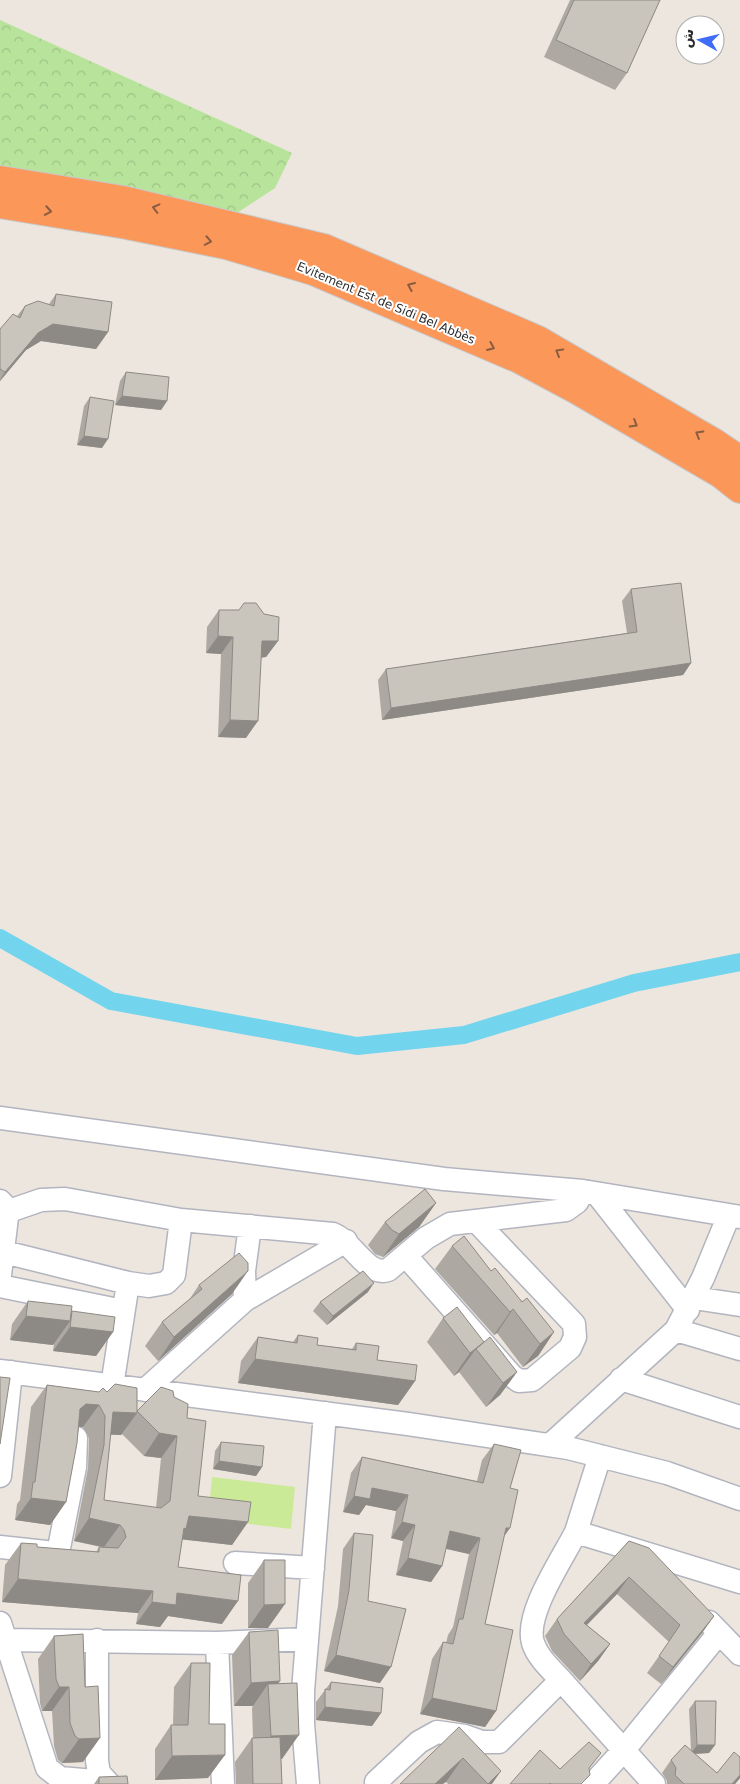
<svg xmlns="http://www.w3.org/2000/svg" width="740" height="1784" font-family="'DejaVu Sans','Noto Naskh Arabic',sans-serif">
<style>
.forest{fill:url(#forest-crowns)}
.pitch{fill:#cbea97}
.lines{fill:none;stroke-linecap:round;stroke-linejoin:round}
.canal{stroke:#73d4ee;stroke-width:18}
.minor-casing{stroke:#b2b5bf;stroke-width:25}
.highway-casing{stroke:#c8c8c8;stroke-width:30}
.minor{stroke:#fff;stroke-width:22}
.highway{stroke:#fc975a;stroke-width:28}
.wall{fill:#ada9a2;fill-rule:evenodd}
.shaded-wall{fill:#8d8984}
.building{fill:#c9c4bc;stroke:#8d8984}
.oneway{stroke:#8a5c41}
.labels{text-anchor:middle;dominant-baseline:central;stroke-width:4;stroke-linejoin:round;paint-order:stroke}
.street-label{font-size:12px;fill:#2c2c2c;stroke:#fff}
</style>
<defs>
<pattern id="forest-crowns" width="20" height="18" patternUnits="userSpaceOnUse" patternTransform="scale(1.25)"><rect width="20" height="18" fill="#b8e39b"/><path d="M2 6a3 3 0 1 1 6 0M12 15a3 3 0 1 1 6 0" fill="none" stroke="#9ec386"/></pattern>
</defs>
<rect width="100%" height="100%" fill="#ede6de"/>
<!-- forest -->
<path class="forest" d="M0,20L292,153L275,188L234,215L0,180Z"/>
<!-- pitch -->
<path class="pitch" d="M212,1477L295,1487L291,1529L208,1519Z"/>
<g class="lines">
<!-- canal -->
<path class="canal" d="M0,938L111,1001L357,1046L464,1035L634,983L740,962"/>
<defs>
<path id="minor" d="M0,1118L444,1179L583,1191L740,1217
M597,1194L688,1310
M0,1201L8,1209L12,1210L41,1200L65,1199L181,1220L333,1234C353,1242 367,1277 388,1270L426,1238L450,1224L566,1210L577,1202L583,1191
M4,1252L128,1283L149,1286L166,1283L174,1275L181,1220
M406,1256L512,1376L519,1381L532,1380L570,1348L575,1337L574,1324L476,1221
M0,1275L8,1209
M0,1286L123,1311
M694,1298L740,1305
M245,1300L244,1271L250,1226
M676,1330L740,1349
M0,1371L408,1424L568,1448L667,1473L740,1499
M621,1379L740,1417
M112,1386L126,1296
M145,1390L245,1300L346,1241
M550,1445L676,1330L703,1278L729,1215
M600,1456L576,1532L740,1582
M0,1476L11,1372
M0,1547L46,1552
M58,1553L75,1467L76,1438
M235,1563L313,1568
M709,1622L740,1654
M0,1623L47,1768L60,1778L106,1782
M6,1640L217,1643L307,1639
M97,1640V1761L99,1773L109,1784
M217,1643L223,1784
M561,1680C551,1669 538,1658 533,1643C524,1614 563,1558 576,1532
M376,1782L419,1742L437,1732L465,1736L482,1742H499L561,1680L654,1784
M308,1784L303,1724V1691L325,1413
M593,1784L623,1751L719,1633"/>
<path id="highway" d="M0,180L123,200L324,248L538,340L713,442L740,460
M0,204L127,225L226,245L313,271L519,359L577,390L721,474L740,489"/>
</defs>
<!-- minor casing -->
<use href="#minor" class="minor-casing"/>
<!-- highway casing -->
<use href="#highway" class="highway-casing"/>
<!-- minor -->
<use href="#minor" class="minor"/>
<!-- highway -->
<use href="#highway" class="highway"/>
</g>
<!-- wall -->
<path class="wall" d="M570,0H660L627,73L615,90L544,57Z
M56,294L108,332L96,349L41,341L26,350L0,381V329L17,316L25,306L49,304Z
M126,372L167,401L161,410L115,405L120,381Z
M90,397L102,448L77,445L84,406Z
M631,589L691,663L683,675L382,720L378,680L386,669L627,633L622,601Z
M219,610L278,641L266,657L261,658L246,738L218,737L221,654L206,653L207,627Z
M436,1203L419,1227L383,1257L375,1254L368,1245L385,1222Z
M452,1246L491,1271L554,1332L538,1356L523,1367L497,1333L494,1335L435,1269Z
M199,1285L232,1294L158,1361L145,1346L162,1322L189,1300Z
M368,1292L327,1325L313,1311L320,1302Z
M28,1301L71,1313L113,1332L96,1356L53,1351L54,1344L53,1345L10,1340L12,1324Z
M443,1318L484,1342L517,1372L500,1395L486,1407L459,1372L454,1376L427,1342Z
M298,1335L317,1345L352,1349L356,1343L377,1360L415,1381L398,1405L238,1383L241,1361L258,1337L293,1342Z
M47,1385L99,1392H107L137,1411L174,1397L187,1418L198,1496L248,1522L232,1545L182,1539L178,1567L222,1624L168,1616L160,1627L136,1624L138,1613L2,1602L5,1565L21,1543L37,1547L96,1552L99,1547L105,1548L74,1541L88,1468L89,1438L83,1427H79L66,1502L50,1525L15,1520L17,1504L20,1500L31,1407ZM122,1434L144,1456L161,1458L156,1508L104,1500L110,1435H121Z
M221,1442L262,1467L256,1476L213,1469L215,1451Z
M494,1444L510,1488L504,1536L485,1624L496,1711L485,1727L420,1714L432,1659L443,1642L446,1643L448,1635L453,1627L469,1554L446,1549L442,1566L431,1582L396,1575L403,1541L391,1538L396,1511L366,1505L359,1515L343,1512L351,1473L362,1457L477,1481L482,1460Z
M354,1533L368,1601L380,1683L324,1671L338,1606L343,1549Z
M629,1541L714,1616L702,1633L661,1684L647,1673L669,1642L617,1594L587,1625L610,1644L598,1661L580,1681L552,1651L545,1636L557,1619Z
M264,1560L268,1628H248V1583Z
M249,1632L278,1684L282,1759H281L282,1784H236L235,1762L252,1738H253L252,1708L253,1706H234L232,1655Z
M83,1634V1762L62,1763L58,1760L54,1746L52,1711H42L40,1703L38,1659L54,1636Z
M191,1663L208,1778L155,1780V1749L171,1725H173L174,1687Z
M331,1682L381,1713L372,1726L316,1720V1702Z
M695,1701L715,1745L709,1753L695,1754L717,1773L740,1778L735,1784H667V1781L662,1773L671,1760L691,1750L689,1709Z
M459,1727L492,1784H448L446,1782Z
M99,1777L128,1784H94Z"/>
<!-- shaded-wall -->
<path class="shaded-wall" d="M53,324L108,332L96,349L41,341L26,350L0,381V380L5,372L38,333Z
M122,396L167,401L161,410L115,405Z
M84,436L108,439L102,448L77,445Z
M218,636L233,637L221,654L206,653Z
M262,641H278L266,657L250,658Z
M691,663L683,675L382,720L391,708Z
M230,720L258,721L246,738L218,737Z
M436,1203L419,1227L383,1257L399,1234Z
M248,1271L232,1294L158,1361L174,1337Z
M374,1283L368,1292L327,1325L333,1316Z
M513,1309L497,1333L494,1335L510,1312Z
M26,1316L70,1321L53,1345L10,1340Z
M70,1327L113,1332L96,1356L53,1351Z
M554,1332L538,1356L523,1367L540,1344Z
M476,1349L459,1372L454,1376L470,1353Z
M255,1359L415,1381L398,1405L238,1383Z
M517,1372L500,1395L486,1407L503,1383Z
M86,1404L99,1405L83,1427L70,1426L80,1409Z
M113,1412L137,1413L121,1435L104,1434Z
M159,1433L177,1436L161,1458L144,1456Z
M219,1461L262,1467L256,1476L213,1469Z
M372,1488L408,1495L396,1511L366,1505L359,1515L343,1512L354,1496Z
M31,1498L66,1502L50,1525L15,1520Z
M189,1516L248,1522L232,1545L178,1539Z
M89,1518L120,1525L104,1547L74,1541Z
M402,1522L415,1525L403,1541L391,1538Z
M506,1528H510L498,1545Z
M450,1531L480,1538L469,1554L439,1547Z
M408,1558L442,1566L431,1582L396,1575Z
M629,1577L617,1594L572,1640L584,1623Z
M18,1579L153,1591L138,1613L2,1602Z
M177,1593L238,1601L222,1624L168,1616L160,1627L136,1624L152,1602Z
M285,1604L268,1628H248L264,1605Z
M714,1616L702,1633L661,1684L673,1667Z
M610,1644L598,1661L580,1681L591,1664Z
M336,1655L391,1667L380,1683L324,1671Z
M280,1681L269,1697L268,1684L253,1706H234L251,1683Z
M59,1687H69L52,1711H42Z
M432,1698L496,1711L485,1727L420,1714Z
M325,1707L381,1713L372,1726L316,1720Z
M299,1735L282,1759L254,1760L271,1736Z
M100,1738L83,1762L62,1763L79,1739Z
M697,1745H715L709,1753L691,1754Z
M225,1755L208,1778L155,1780L172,1756Z
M463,1758L446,1782L443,1784H435Z
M501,1771L492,1784H488Z
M740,1775V1778L735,1784H732Z"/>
<!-- building -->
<path class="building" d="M574,0H660L627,73L556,40Z
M56,294L112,302L108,332L53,324L38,333L5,372L0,369V329L13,314L20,318L25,306L38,301L54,306Z
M126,372L169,377L167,401L122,396Z
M90,397L114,401L108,439L84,436Z
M681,583L691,663L391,708L386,669L637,632L631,589Z
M244,603H256L264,614L279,617L278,641H262L258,721L230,720L233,637L218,636L219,610H239Z
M425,1189L436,1203L399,1234L392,1230L385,1222Z
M464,1236L491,1271L495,1268L522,1302L527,1298L554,1332L540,1344L513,1309L510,1312L452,1246Z
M239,1253L248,1263V1271L174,1337L162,1322L202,1289L199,1285Z
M363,1271L374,1283L333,1316L320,1302Z
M28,1301L72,1306L70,1321L26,1316Z
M457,1307L484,1342L470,1353L443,1318Z
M72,1311L115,1317L113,1332L70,1327Z
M298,1335L318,1338L317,1345L356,1350V1343L379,1346L377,1360L417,1365L415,1381L255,1359L258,1337L297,1343Z
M490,1337L517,1372L503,1383L476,1349Z
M0,1377L10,1378L0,1444Z
M115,1384L137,1388V1413L113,1412L104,1500L161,1508L170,1501L177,1436L159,1433L137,1411L161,1387L173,1391L174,1397L188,1404L187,1418L206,1421L198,1496L251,1502L248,1522L189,1516L186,1529L184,1528L178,1567L241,1575L238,1601L177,1593L176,1605L152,1602L153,1591L18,1579L21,1543L37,1544V1547L99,1552V1547L118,1548L126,1537L124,1530L120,1525L89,1518L104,1445L105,1416L99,1405L86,1404L80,1409L77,1443L66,1502L31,1498L33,1482H35L47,1385L99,1392L103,1388L107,1392Z
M221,1442L264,1446L262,1467L219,1461Z
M494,1444L521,1450L510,1488L518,1490L510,1528H506L485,1624L513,1630L496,1711L432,1698L443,1642L453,1644L459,1619H463L480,1538L450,1531L442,1566L408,1558L415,1525L402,1522L408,1495L372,1488L370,1499L354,1496L362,1457L483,1483Z
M354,1533L373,1535L368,1601L406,1609L391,1667L336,1655L349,1590Z
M629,1541L649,1548L714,1616L673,1667L659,1656L680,1625L629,1577L584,1623L610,1644L591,1664L564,1634L557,1619Z
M264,1560H285V1604L264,1605Z
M278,1630L280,1681L251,1683L249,1632Z
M83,1634L85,1687L98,1686L100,1738L79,1739L75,1736L70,1723L69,1687H59L56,1679L54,1636Z
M191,1663H210L209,1724H225V1755L172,1756L171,1725H188Z
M331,1682L383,1688L381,1713L325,1707V1689L330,1690Z
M297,1683L299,1735L271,1736L268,1684Z
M695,1701H716L715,1745H697Z
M459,1727L501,1771L488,1784L463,1758L435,1784H400Z
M280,1737L282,1784H253L252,1738Z
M589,1742L601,1753L589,1768L590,1775L581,1784H551L550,1783V1784H510L540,1750L560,1769Z
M685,1745L717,1773L734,1752L740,1757V1775L732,1784H684L675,1775L676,1768L671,1760Z
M127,1776L128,1784H99V1777Z"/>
<!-- one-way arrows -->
<defs><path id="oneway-chevron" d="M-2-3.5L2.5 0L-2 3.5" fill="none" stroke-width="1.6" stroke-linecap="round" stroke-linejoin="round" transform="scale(1.25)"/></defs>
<g class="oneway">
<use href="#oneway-chevron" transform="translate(156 208) rotate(-166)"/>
<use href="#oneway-chevron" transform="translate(48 211) rotate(10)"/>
<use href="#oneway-chevron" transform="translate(208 241) rotate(11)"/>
<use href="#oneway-chevron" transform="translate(411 286) rotate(-157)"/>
<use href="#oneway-chevron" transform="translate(491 347) rotate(23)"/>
<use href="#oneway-chevron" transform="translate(559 352) rotate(-150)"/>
<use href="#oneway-chevron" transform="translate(634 424) rotate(31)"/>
<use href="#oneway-chevron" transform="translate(699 434) rotate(-149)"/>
</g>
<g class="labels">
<!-- street labels -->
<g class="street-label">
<text transform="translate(386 303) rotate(23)">Evitement Est de Sidi Bel Abbès</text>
</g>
</g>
<!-- north arrow -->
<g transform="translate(700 40) rotate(278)"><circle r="24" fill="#ffffff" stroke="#ababab"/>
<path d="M0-4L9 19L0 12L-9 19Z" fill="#406df8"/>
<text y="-8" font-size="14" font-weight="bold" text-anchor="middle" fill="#2c2c2c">ش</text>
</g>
</svg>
